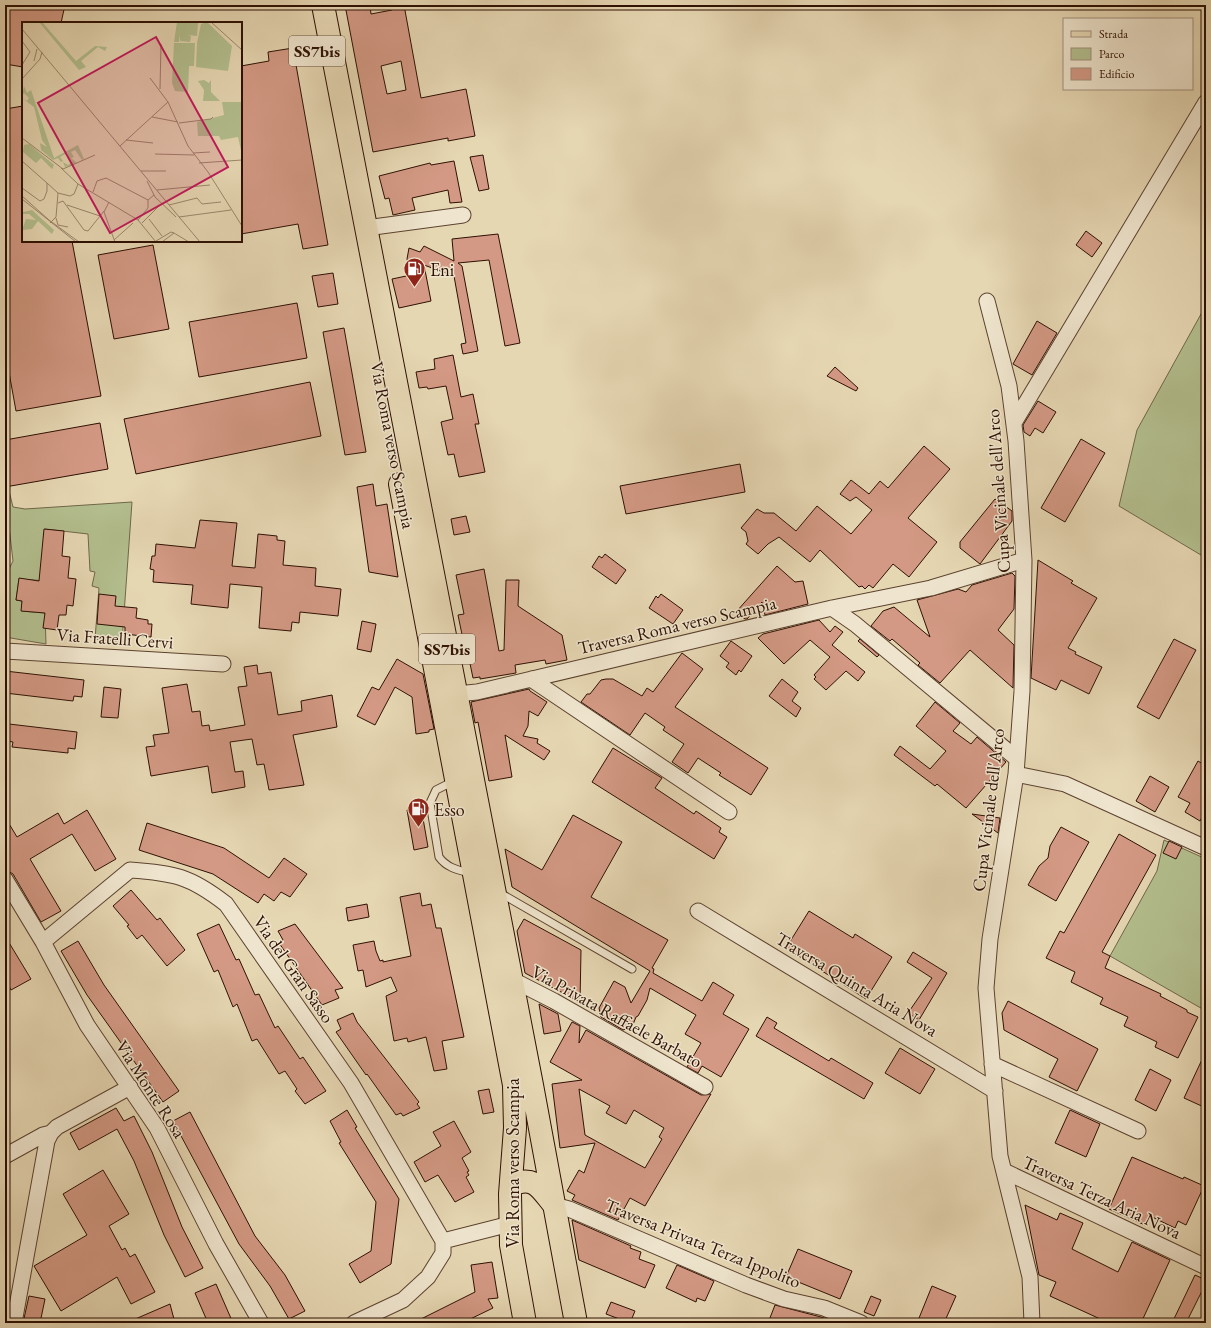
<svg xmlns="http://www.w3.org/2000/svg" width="1211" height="1328" font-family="'EB Garamond',serif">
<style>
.green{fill:#b3be8e;stroke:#706748}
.building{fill:#d39984;stroke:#2e1003;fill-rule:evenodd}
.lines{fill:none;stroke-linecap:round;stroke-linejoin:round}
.service-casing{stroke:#5c422f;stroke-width:9}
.minor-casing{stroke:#5c422f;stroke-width:17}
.primary-casing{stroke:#2e1003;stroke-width:24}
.service{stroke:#efe5ce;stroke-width:7}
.minor{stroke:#efe5ce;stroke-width:15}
.primary{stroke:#e6d7b3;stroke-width:22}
.labels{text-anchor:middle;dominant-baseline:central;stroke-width:3;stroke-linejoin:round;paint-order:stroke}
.shield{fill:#efe5ce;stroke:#685040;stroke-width:1}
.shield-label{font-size:17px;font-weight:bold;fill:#2e1003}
.poi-label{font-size:18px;fill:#2e1003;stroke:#efe5ce;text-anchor:start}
.street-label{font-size:18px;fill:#2e1003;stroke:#efe5ce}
.inset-road{fill:none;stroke:#9c876d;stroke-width:1}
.view{fill:#c2185b;fill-opacity:0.15;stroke:#c2185b;stroke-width:2}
.inset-edge{fill:none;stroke:#2e1003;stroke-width:2}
</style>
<rect width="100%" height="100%" fill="#e6d7b3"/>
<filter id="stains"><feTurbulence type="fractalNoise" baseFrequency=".005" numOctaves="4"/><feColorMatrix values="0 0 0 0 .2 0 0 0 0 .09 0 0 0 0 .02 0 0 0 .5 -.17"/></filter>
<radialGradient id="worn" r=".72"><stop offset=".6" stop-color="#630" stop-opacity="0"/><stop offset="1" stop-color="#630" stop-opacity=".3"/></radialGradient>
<!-- green -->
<path class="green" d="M1206,305V558L1119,506L1137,430Z
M5,487H8L13,507L25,509L132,502L122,642L95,639L99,588L92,586L95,572L90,571L88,534L45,529L48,581L19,579L16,600L22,601V611L45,613L46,644L5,637V616H8L5,577L13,561L8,518H5Z
M1164,840L1206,859V1011L1110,956L1157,871Z"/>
<!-- building -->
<path class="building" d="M5,5H65L61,23H23V67L5,64Z
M345,5H370L371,14L392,10L391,5H404L421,98L466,89L475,136L448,141V138L373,152ZM401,61L406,90L387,94L381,66Z
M293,48L328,245L303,249L298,224L241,234V66L269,61L268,52Z
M23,106V241H72L101,396L16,411L5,350V109Z
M483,155L489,189L479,191L470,157Z
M454,161L462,202L450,203L448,190L412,198L415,210L393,215L389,198L385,199L379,176L430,163L431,165Z
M1086,231L1102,243L1092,257L1076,245Z
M498,234L520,343L505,346L489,260L458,263L462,266L478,351L463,354L461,344L466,343L454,276L424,265L431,301L399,308L392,279L411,275L407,259L409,248L420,252L424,246L454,261L452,239Z
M153,245L169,329L114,339L98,255Z
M333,273L338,304L318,307L312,276Z
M297,303L307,358L199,377L189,322Z
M1037,321L1057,333L1032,375L1013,364Z
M344,328L366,452L345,455L323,332Z
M453,355L461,397L473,394L479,424H475L485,472L459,477L454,454L448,455L441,422L453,419L446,386L428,389L427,387L419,388L416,372L435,369L434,359Z
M835,367L858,388L856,391L827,376Z
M310,382L321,436L136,474L124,419Z
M1038,401L1056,412L1043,433L1035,428L1030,436L1024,432L1023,425Z
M100,423L108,469L5,487V440Z
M1081,439L1105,453L1065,522L1041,508Z
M924,446L950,469L908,518L937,542L909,577L893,564L873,588L869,585L865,589L862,586L859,587L820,550L810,562L779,537L768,544L758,554L746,544L748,541L746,532L741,528L757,509L764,513H774L796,531L817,506L851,534L872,510L856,497L850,501L840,494L851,480L869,494L880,481L888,488Z
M740,464L745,492L626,514L620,486Z
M373,484L376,506L387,504L398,577L369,572L357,487Z
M995,499L1012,511V521L980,564L960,548V542Z
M466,516L470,532L454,535L451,519Z
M200,520L237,523L232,566L255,568L258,534L277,536V540L285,541L283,565L316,568L315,586L341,589L338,616L300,612L299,623L292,622L291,631L259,628L262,587L230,584L228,608L191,604L193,585L153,582L154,570L150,569L152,556H155L156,544L195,548Z
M44,529L64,531L62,556L70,557L68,578L76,579L73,606L67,605L66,615H59L57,630L43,628L45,613L21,611L22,601L16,600L19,578L39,581Z
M605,554L626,570L616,584L592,567L599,556L602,558Z
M1038,560L1073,581L1071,583L1097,598L1068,648L1076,652L1075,654L1102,667L1089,694L1061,680L1056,690L1031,678Z
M777,566L795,582L803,581L808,604L765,615L762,602L747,619H745L736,612Z
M484,569L499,651L504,650L506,580H519L518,606L562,635L567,660L546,664L545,660L515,665L516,673L480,679V677L473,678L468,654H466L458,615L464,614L456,575Z
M1012,573L1015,576L1014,609L998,630L1014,645L1013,688L970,650L940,683L918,665L920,663L892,639L890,641L871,626L883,611L894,607L930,637L917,600L958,589L966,592L972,585Z
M99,594L116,596L115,606L137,608L136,618L148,620V624H152L151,637L125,634V627L97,624Z
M661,594L683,610L673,624L649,608L656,596L658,598Z
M819,620L830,632L835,626L843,632L832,645L865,672L858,681L846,671L826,690L814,679L816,677L814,675L830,657L810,640L784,664L758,638L763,634Z
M362,621L376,624L371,652L357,649Z
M860,639L879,655L877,657L858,641Z
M1174,639L1196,650L1159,719L1137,707Z
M731,641L752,656L741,672L739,670L736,675L726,667L729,663L720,656Z
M682,653L703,669L675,707L768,768L751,795L719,775L721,773L698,758L688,773L672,762L684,744L663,730L665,727L645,713L630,735L581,702L587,694H590L601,680L606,679H613L642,696L647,688L653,692Z
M397,659L423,674L434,729L429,730V732L416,734L412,697L395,687L375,725L357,716L372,687L379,690Z
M257,665L258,674L271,672L278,715L302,711L301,701L332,695L337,727L293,735L304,785L269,790L264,764L257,765L252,739L230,742L235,772L243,771L245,787L212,793L208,766L151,776L146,747L155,746L153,735L169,733L162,688L187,684L192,712L200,711L202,726L209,725L210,731L245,725L238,687L247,686L244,667Z
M5,671L84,680L82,697L74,696L73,701L5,693Z
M782,679L798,692L792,701L801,708L796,717L769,696Z
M104,687L121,689L118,718L101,717Z
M529,689L530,691L547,702L538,716L529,711L528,726L523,736L538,739L537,743L550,751L544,760L505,735L512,777L489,781L478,722L475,723L471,702Z
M935,702L960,723L953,731L971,744L977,737L1006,762L966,808L937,784L935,786L894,755L900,746L930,769L946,751L916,726Z
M9,724L77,732L75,749L68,748V753L12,747L13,742L7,741Z
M613,748L662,778L655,788L694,814L696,811L721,828L719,832L727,837L714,859L592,782Z
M1198,761L1206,766V810L1200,821L1185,812L1190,803L1178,797Z
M1150,776L1169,787L1155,812L1136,801Z
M421,807L428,847L414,850L407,810Z
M87,810L116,859L95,871L72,834L30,859L61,911L41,922L13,874L5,869V817L17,837L58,813L64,824Z
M972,814L1000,818L998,833Z
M573,815L622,842L591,897L668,940L652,968L654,969L653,973L702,1001L713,982L734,995L723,1014L749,1029L721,1077L702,1066L698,1073L687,1067L701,1043L685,1034L696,1015L650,988L647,1000L638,1016L636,1017L632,1027L623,1030L601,1017L599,1008L614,981L625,987L631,1003L650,971L512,887L505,849L542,870Z
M147,823L224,848L269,878L284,858L307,874L290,897L281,892L274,901L264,894L258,903L213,874L139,850Z
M1061,827L1089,842L1056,901L1028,885L1039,866L1048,858L1050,846Z
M1119,834L1156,855L1102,952L1110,956L1105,968L1161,994L1160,996L1187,1010V1012L1198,1017L1178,1058L1155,1047L1157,1042L1124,1026L1128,1017L1100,1004L1103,998L1071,982L1075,972L1046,958L1060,931L1064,933Z
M1169,841L1182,847L1176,859L1163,853Z
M131,890L157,920L160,918L185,950L167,966L142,935L137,939L127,926L129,925L113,906Z
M420,893L422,906L431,904L436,928H441L464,1037L442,1041L447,1069L434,1071L426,1037L408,1042L407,1038L394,1041L386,996L397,991L391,977L366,987L363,970L358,971L353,945L374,941L376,951L380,961L383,960V962L411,956L400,897Z
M367,904L369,917L348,921L346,908Z
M809,911L853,938L855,934L892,957L866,999L786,948Z
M524,919L581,950L580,1002L525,973L517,931Z
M219,924L236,960L239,959L255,995L259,994L275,1028L278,1026L300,1059L303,1057L326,1091L305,1104L295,1091L297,1089L285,1071L279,1074L257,1039L252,1041L237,1004L233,1007L218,970L214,972L197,934Z
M295,924L343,988L335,990L339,998L322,1005L279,943L283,940L278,931Z
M5,936L31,979L11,990L5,979Z
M78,941L104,985L179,1091L163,1102L87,995L61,951Z
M913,952L947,973L919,1020L908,1013L932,978L907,962Z
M1008,1001L1098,1049L1077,1091L1049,1077L1058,1059L1004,1030L1002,1013Z
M539,1004L558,1014L561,1031L544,1034Z
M353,1013L357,1022L419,1102L417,1104L420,1108L403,1116L401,1113L396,1115L367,1074L366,1075L336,1032L341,1029L337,1020Z
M767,1017L777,1023L774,1028L829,1061L831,1058L873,1083L864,1099L756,1036Z
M572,1022L580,1026L579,1043L586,1030L701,1095L711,1094L645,1206L630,1198L618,1220L572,1200L575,1195L567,1191L579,1170L584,1173L595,1143L560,1148L552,1084L582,1080L550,1062ZM579,1089L610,1106L606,1113L626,1124L634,1110L664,1128L659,1137L662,1139L645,1168L585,1135Z
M900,1048L935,1069L920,1094L885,1073Z
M1206,1051V1108L1184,1098Z
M1150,1069L1171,1080L1156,1111L1135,1100Z
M489,1089L494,1112L483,1114L478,1091Z
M116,1108L124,1121L134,1116L152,1152L182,1227L203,1268L185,1277L164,1235L134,1161L117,1129L79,1150L70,1133Z
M347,1110L357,1127L355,1128L399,1199L391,1264L360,1283L349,1264L371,1251L376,1202L339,1143L341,1142L330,1121Z
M1070,1110L1100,1124L1086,1157L1055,1143Z
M190,1112L255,1236L285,1275L305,1311L289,1319L270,1286L239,1244L173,1121Z
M454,1121L471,1152L462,1158L469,1171L467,1172L469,1175L466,1177L474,1192L455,1202L438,1175L425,1182L414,1162L441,1146L433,1132Z
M1132,1157L1183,1179L1184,1177L1204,1186L1186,1225L1178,1221L1175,1228L1150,1216L1145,1225L1109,1209Z
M103,1170L129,1214L109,1226L122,1250L125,1248L130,1257L135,1254L155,1292L131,1304L117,1277L61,1311L34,1266L87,1235L63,1194Z
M1025,1205L1057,1220L1060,1213L1083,1223L1072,1249L1118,1272L1132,1242L1170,1260L1141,1323H1109L1050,1296L1056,1282L1039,1275Z
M572,1220L631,1246L630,1248L641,1252L639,1259L655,1265L645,1288L579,1260Z
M798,1249L852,1271L840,1299L786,1277Z
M492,1262L498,1298L488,1299L493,1308L462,1323H413L475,1292L471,1265Z
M677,1265L714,1281L705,1301L697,1298L696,1302L666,1288Z
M1195,1275L1206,1280V1283L1186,1323H1172Z
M216,1284L233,1323H208L195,1293Z
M932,1286L956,1296L944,1323H917Z
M29,1296L45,1299L40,1323H23Z
M871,1296L881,1300L874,1316L864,1312Z
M611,1302L635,1311L630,1323L606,1314Z
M170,1304L175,1323H126Z
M775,1305L821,1317L837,1323H768Z"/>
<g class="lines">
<defs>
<path id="service" d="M454,781L436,790L430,803L439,857C447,868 458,870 470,873
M500,893L632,969"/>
<path id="minor" d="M366,228L463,215
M987,301L1009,386L1016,441L1024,560L1022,691L1016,774L990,939L986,988L1000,1156L1030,1277L1032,1323
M1014,423L1206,102
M832,608L855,624L1016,758
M5,651L223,664
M531,679L729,812
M456,694L477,692L832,608L931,588L1024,560
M1016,774L1065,784L1206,848
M5,879L43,942L87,1025L157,1128L216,1244L261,1323
M698,911L995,1091
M43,942L130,870C174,873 190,876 226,904L351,1083L443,1241V1253L428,1277L403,1300L354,1323
M511,979L554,1001L705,1087
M992,1064L1138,1131
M5,1156L43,1135L51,1133
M1004,1171L1206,1267
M554,1205L569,1209L746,1285L784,1299L824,1308L861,1323
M443,1241L502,1226H511
M14,1323L47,1141L51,1133L57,1127L130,1087"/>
<path id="primary" d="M323,5L532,1085L576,1323
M400,484L514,1085L515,1128L510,1194L511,1245L525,1323
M511,1185C535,1175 540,1188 554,1205"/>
</defs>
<!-- service casing -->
<use href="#service" class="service-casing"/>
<!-- minor casing -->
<use href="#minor" class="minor-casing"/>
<!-- primary casing -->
<use href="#primary" class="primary-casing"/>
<!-- service -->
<use href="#service" class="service"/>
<!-- minor -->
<use href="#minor" class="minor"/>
<!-- primary -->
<use href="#primary" class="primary"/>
</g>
<!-- icons -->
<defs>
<symbol id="fuel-pin" viewBox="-11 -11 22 30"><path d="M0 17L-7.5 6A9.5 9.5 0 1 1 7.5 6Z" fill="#8f2418" stroke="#efe5ce"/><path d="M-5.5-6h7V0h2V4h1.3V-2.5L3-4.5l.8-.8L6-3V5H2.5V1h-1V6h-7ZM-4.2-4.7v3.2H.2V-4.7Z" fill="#fff"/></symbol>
</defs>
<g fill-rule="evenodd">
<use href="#fuel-pin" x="402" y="256" width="25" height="34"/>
<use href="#fuel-pin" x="406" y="796" width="25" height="34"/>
</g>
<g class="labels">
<!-- shield labels -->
<g class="shield">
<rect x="289" y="36" width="56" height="30" rx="3"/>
<rect x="419" y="634" width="56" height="30" rx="3"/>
</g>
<g class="shield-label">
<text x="317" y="51">SS7bis</text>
<text x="447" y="649">SS7bis</text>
</g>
<!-- poi labels -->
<g class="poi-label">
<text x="430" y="269">Eni</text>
<text x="434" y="809">Esso</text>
</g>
<!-- street labels -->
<g class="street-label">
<text transform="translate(393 445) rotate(79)">Via Roma verso Scampia</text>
<text transform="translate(998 491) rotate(-94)">Cupa Vicinale dell'Arco</text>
<text transform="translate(677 625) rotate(-13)">Traversa Roma verso Scampia</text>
<text transform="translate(115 638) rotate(4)">Via Fratelli Cervi</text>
<text transform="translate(988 810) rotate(-83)">Cupa Vicinale dell'Arco</text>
<text transform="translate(294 969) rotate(55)">Via del Gran Sasso</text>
<text transform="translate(857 984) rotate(31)">Traversa Quinta Aria Nova</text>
<text transform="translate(617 1016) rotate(29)">Via Privata Raffaele Barbato</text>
<text transform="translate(151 1089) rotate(57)">Via Monte Rosa</text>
<text transform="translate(512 1163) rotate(-90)">Via Roma verso Scampia</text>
<text transform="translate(1102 1197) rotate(25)">Traversa Terza Aria Nova</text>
<text transform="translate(703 1243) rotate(22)">Traversa Privata Terza Ippolito</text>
</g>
</g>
<!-- overview -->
<g transform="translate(22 22)">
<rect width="220" height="220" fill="#e6d7b3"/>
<path d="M17,0H20L54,39L73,24L85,25L83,29L76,25L59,39L64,45L57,48ZM155,0L176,1L175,14L166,13L169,14L168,20L158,19V12L157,20H152ZM185,0L210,24L206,49L174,45L175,21L179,2ZM152,21H173L172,44H167L166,70L153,69L150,61ZM182,58L187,61L189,58V70L198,79H181L182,68L176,59ZM2,64L5,71L9,68L32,136L56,123L62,137L60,138L53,128L49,130L52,135L49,136L55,141L43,145L41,140L46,143L50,140L45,131L38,135L41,139L39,140L36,136L31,138L19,128L18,121L25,125L20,118L12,85L0,76L5,79L7,76L2,71L0,74ZM200,80H220V133L216,115L199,118L197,114H176L175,100L202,93ZM7,122L32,143L30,147L19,136L14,141L1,130L2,123ZM10,188L32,208L30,212L16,199L10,207L0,208L4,197L14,198L7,192H1V190Z" fill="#b3be8e"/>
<path class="inset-road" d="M189,0L220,28M0,7L178,220M0,19L8,30L0,43M12,39L15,27M128,56L146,80L166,124L186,150L220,204M0,57L18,37L20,30M138,67L139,22M130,95L156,100M157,101L189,97L191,95M0,116L41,147L73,133M104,118L131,121M98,124L146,80M171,131L188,130M133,132L172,133M0,139L25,161M177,141L220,138M39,146L56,162L116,198L134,220M119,149H144M125,159L133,175L154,195M0,166L18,179L22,177L25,169V161L36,171M135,168L188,163M71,170L75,159L84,156L126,178M36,171L48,174L52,172L56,162M0,174L27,198L57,220M0,177L54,220M87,180L82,190L93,220M36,181L41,179L62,208L66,209L82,189M45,183L78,194M147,183L175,176L180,182L199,180M157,195L209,188M34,196L36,203L46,205M127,197L140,214M116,198L126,186V178L132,173M28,201L34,195L36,171M120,201L139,182M152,211L167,220M92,218L111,201M134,219L149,210L152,211L140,220"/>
<path class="view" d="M134,15L206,145L88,211L16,81Z"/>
<rect width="220" height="220" class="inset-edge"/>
</g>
<!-- margin -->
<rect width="1211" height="1328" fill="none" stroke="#e6d7b3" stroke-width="20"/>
<rect x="6" y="6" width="1199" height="1316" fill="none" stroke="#2e1003" stroke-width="2"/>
<rect x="10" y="10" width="1191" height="1308" fill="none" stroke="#2e1003"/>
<!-- legend -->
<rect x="1063" y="18" width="130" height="72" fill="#efe5ce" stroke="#a2907d"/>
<rect x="1071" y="31" width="20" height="6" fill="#e6d7b3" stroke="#a2907d"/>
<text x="1099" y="38" font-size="12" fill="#2e1003">Strada</text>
<rect x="1071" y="48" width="20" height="12" fill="#b3be8e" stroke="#a2907d"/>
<text x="1099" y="58" font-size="12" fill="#2e1003">Parco</text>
<rect x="1071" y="68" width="20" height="12" fill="#d39984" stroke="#a2907d"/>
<text x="1099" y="78" font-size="12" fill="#2e1003">Edificio</text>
<rect width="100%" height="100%" filter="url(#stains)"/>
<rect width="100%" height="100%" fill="url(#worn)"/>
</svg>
